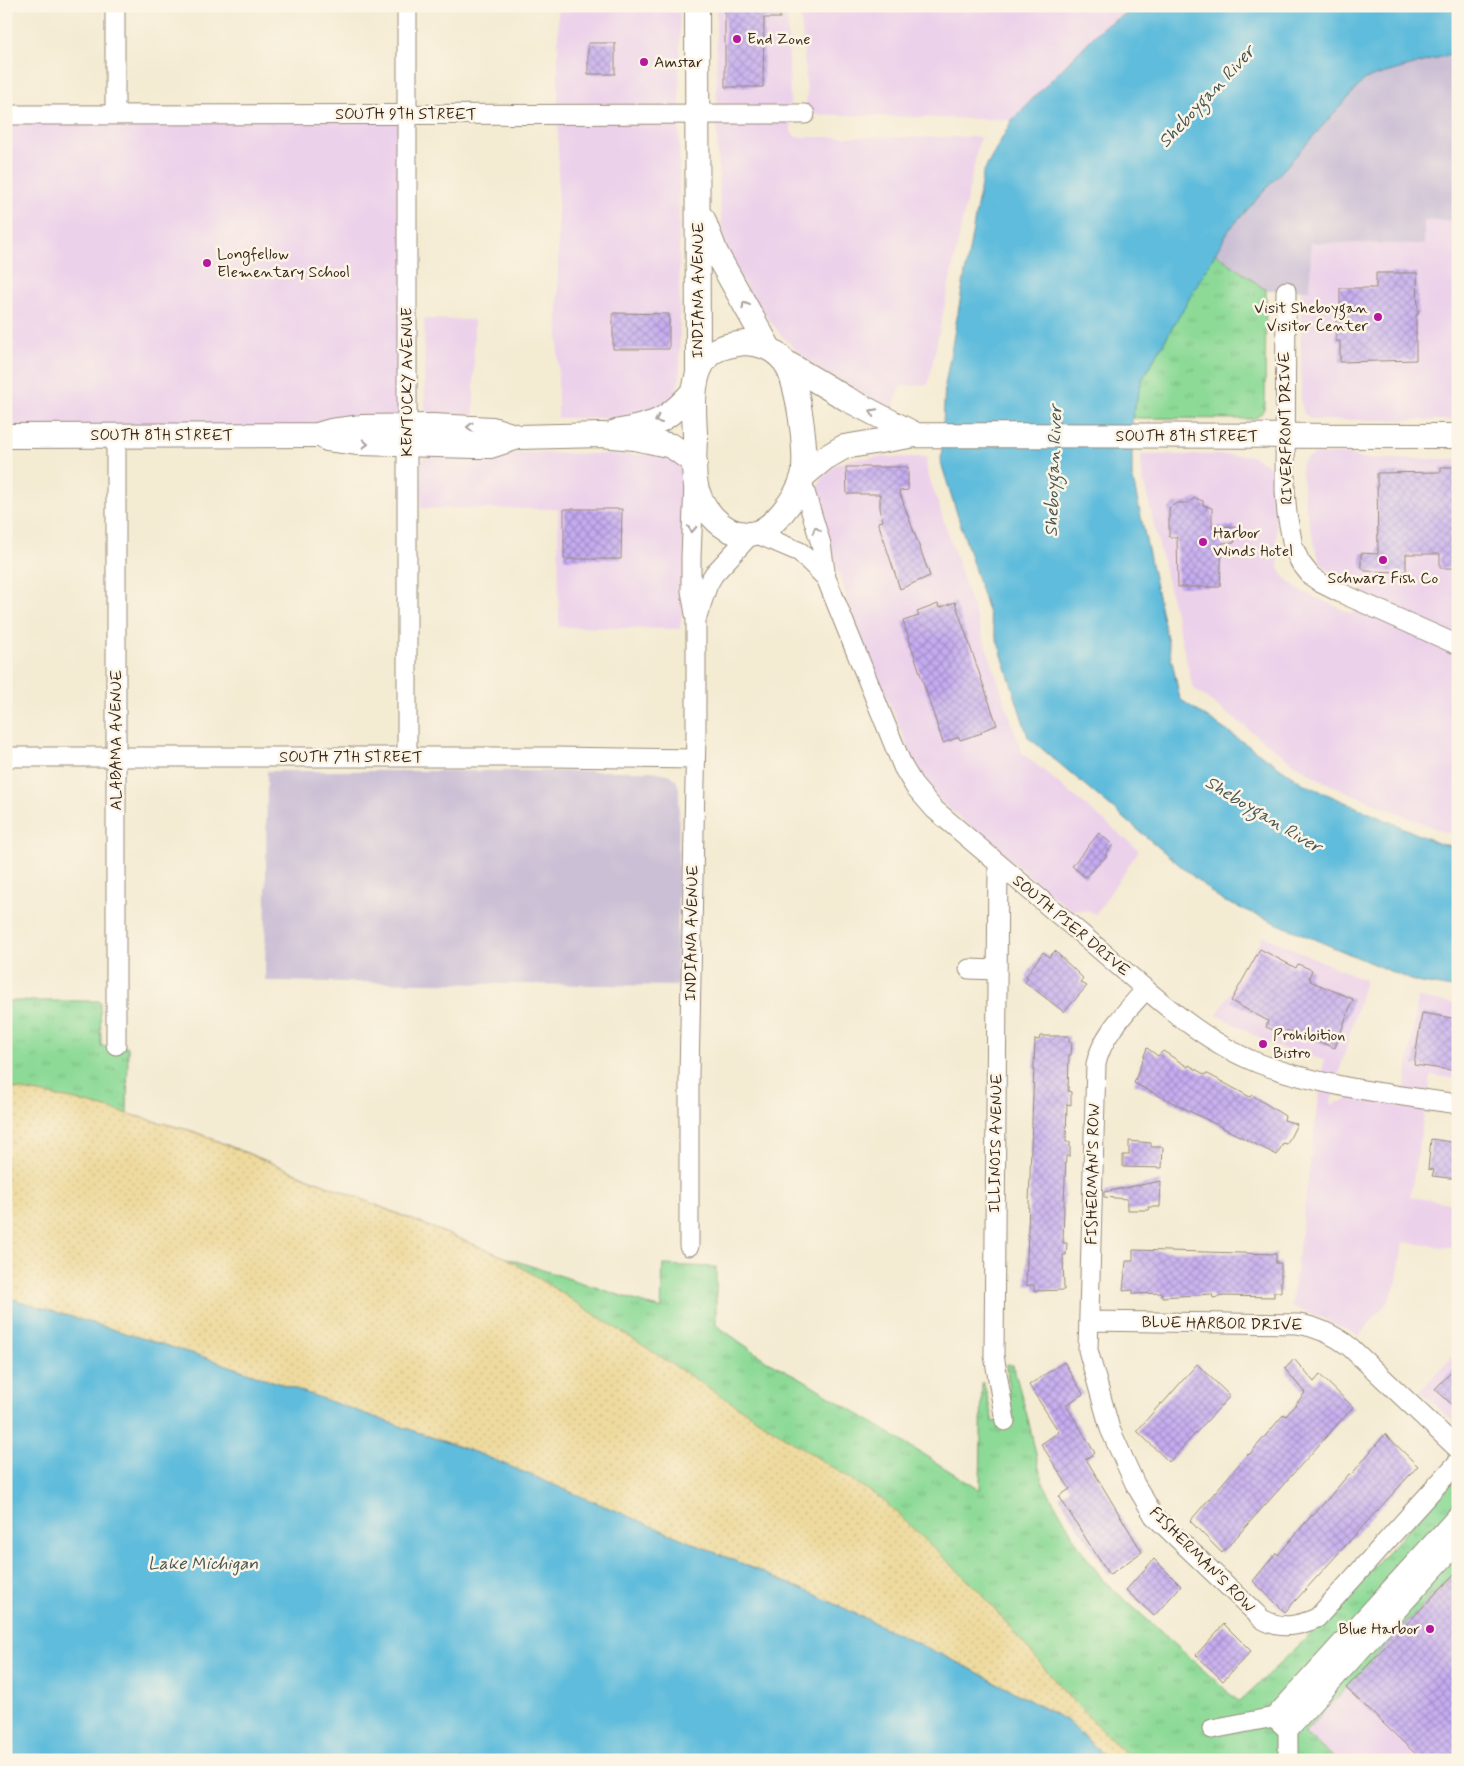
<svg xmlns="http://www.w3.org/2000/svg" width="1464" height="1766" font-family="Mynerve,sans-serif">
<style>
.built{fill:#ecd1ea}
.industrial{fill:#cbbfd5}
.grass{fill:url(#grass-tufts);stroke:#64825a}
.sand{fill:url(#sand-dots);stroke:#94825e}
.water{fill:#5ebcdc;stroke:#4c737d}
.building{fill:url(#building-cross-hatch)}
.lines{fill:none;stroke-linecap:round;stroke-linejoin:round}
.minor-casing{stroke:#988a78;stroke-width:21}
.major-casing{stroke:#988a78;stroke-width:26}
.minor{stroke:#fff;stroke-width:19}
.major{stroke:#fff;stroke-width:24}
.oneway{stroke:#a79f9a}
.poi-dot{fill:#b5179e;stroke:#fcf5e5;stroke-width:2}
.labels{text-anchor:middle;dominant-baseline:central;stroke-width:5;stroke-linejoin:round;paint-order:stroke}
.poi-label{font-size:16px;fill:#3b2a1e;stroke:#fcf5e5;text-anchor:start}
.street-label{font-size:16px;fill:#3b2a1e;stroke:#fcf5e5}
.water-label{font-size:18px;font-style:italic;fill:#465657;stroke:#fcf5e5}
</style>
<defs>
<pattern id="grass-tufts" width="24" height="20" patternUnits="userSpaceOnUse" patternTransform="scale(1.25)"><rect width="24" height="20" fill="#8dda97"/><path d="M3 7l-1-3M5 7V3M7 7l1-3M15 17l-1-3M17 17v-4M19 17l1-3" fill="none" stroke="#7bbb82"/></pattern>
<pattern id="sand-dots" width="8" height="8" patternUnits="userSpaceOnUse" patternTransform="scale(1.25)"><rect width="8" height="8" fill="#eeda9e"/><path d="M2 2h.1M6 6h.1" fill="none" stroke="#cdbb88" stroke-width="1.8" stroke-linecap="round"/></pattern>
<pattern id="building-cross-hatch" width="8" height="8" patternUnits="userSpaceOnUse" patternTransform="scale(1.25)"><rect width="8" height="8" fill="#c5acf1"/><path d="M0 0l8 8M0 8l8-8" fill="none" stroke="#a18cc3"/></pattern>
</defs>
<rect width="100%" height="100%" fill="#fcf5e5"/>
<filter id="ink" filterUnits="userSpaceOnUse"><feTurbulence type="fractalNoise" baseFrequency=".02" numOctaves="2"/><feDisplacementMap in="SourceGraphic" scale="10" xChannelSelector="R" yChannelSelector="G"/><feConvolveMatrix kernelMatrix="1 2 1 2 8 2 1 2 1" color-interpolation-filters="sRGB"/></filter>
<filter id="wash" filterUnits="userSpaceOnUse"><feTurbulence type="fractalNoise" baseFrequency=".0096" numOctaves="4" result="noise"/><feDisplacementMap in="SourceGraphic" scale="20" xChannelSelector="R" yChannelSelector="G"/><feGaussianBlur stdDeviation="1.12" result="paint"/><feColorMatrix in="noise" values="0 0 0 0 0 0 0 0 0 0 0 0 0 0 0 0 0 1.4 0 .05"/><feComposite in="paint" operator="in"/></filter>
<g filter="url(#wash)">
<rect width="100%" height="100%" fill="#f4ebd3"/>
<!-- built -->
<path class="built" d="M558,6H680L679,220L680,376L676,395L671,403L643,418H558Z
M716,6H787L791,132L796,137H980L928,385L900,386L893,412L879,405L814,366L795,349L781,335L753,300L730,259L724,241L720,209L717,145Z
M800,6H1139L1103,27L1012,120L805,114L807,94Z
M407,114L406,426L6,436V115Z
M1423,220L1458,221V420H1316L1309,418L1304,413L1301,403V290H1310V243L1423,244Z
M424,319L474,320V415H433L425,411Z
M517,453L662,455L667,456L679,464L684,471L685,478L684,598L680,629L559,627L558,509L421,508V462L424,458L437,454Z
M1316,454H1351L1360,459H1458V834L1444,832L1324,782L1296,765L1193,688L1142,474L1141,455H1246L1254,457L1267,464L1273,471L1275,479L1277,555L1279,568L1284,577L1299,590L1353,614L1365,588L1331,572L1321,564L1316,550L1305,505L1301,468L1303,462L1308,457Z
M882,457H926L927,471L1022,753L1139,850L1096,914L1089,911L1073,910L1065,906L944,804L928,787L918,771L854,619L817,512L815,500L816,492L823,477L835,465L852,459Z
M1263,936L1365,980L1330,1105L1356,1097L1395,1104L1402,1109L1418,998L1458,1004V1079L1431,1075L1410,1197L1458,1204V1249L1403,1242L1397,1281L1389,1300L1359,1336L1322,1318L1291,1307L1324,1060L1293,1052L1268,1043L1217,1015Z
M1458,1351V1426L1420,1391Z
M1458,1568V1760H1336L1304,1733Z"/>
<!-- industrial -->
<path class="industrial" d="M1458,52V221L1424,220V244L1311,243L1310,290H1266L1215,253L1229,230L1365,79Z
M267,771H653L671,775L677,782L679,788L677,986L265,981Z"/>
<!-- grass -->
<path class="grass" d="M1215,253L1266,290L1265,404C1264,411 1260,417 1252,419L1132,418L1142,380Z
M6,1001H100L101,1046L128,1047L127,1114L192,1131L507,1258L661,1309L663,1265L716,1267V1325L767,1361L804,1380L980,1490L982,1382L985,1388L993,1422L1010,1419L1007,1364L1013,1365L1028,1419L1042,1481L1080,1548L1103,1580L1239,1702L1309,1636L1458,1476V1568L1304,1733L1336,1760H1109L1066,1720L969,1668L485,1456L6,1297Z"/>
<!-- sand -->
<path class="sand" d="M6,1087L76,1100L192,1131L507,1258L883,1500L980,1592L1068,1696L1132,1760H1109L1066,1720L969,1668L816,1595L485,1456L207,1358L6,1297Z"/>
<!-- water -->
<path class="water" d="M1139,6H1458V52L1365,79L1229,230L1142,380L1132,418V475L1180,699L1304,784L1440,844L1458,847V989L1416,982L1221,900L1028,737L941,463L945,385L983,173L1012,120L1103,27Z
M6,1297L207,1358L485,1456L816,1595L969,1668L1066,1720L1109,1760H6Z"/>
<g id="blocks">
<!-- building -->
<path class="building" d="M725,6H780V18H764L763,87H725Z
M588,43H615V74H588Z
M1376,273H1417L1418,315H1416V360L1340,362V341H1336V319H1340V288H1376Z
M613,313L669,314V349H613Z
M846,467H908V490L899,491L930,576L900,589L878,522L883,521L880,508V494H847Z
M1441,467H1458V568H1440V554H1406V572L1365,571L1361,566V553L1378,554L1377,473L1441,472Z
M1195,498L1203,501V505L1212,508V527L1235,526V542L1222,543L1220,587H1178L1177,537H1169V508L1177,503H1187Z
M564,509H622L621,559H564Z
M955,602L997,725L981,731L982,733L960,740L959,737L943,743L903,621L919,616L917,612L938,604L939,608Z
M1099,833L1113,845L1105,855L1107,856L1085,877L1072,866Z
M1260,949L1296,968L1298,964L1312,970L1309,978L1311,979L1310,981L1353,999L1335,1048L1287,1030L1285,1035L1266,1027L1268,1021L1231,1001Z
M1055,951L1083,978L1080,982L1087,986L1064,1012L1025,982L1028,978L1026,976L1043,952L1049,957Z
M1422,1013L1458,1019V1071L1414,1065Z
M1040,1036H1069V1042H1072L1071,1055H1069L1068,1091L1071,1092V1105L1067,1104L1066,1142H1070V1156H1066L1064,1204L1063,1243H1067L1066,1255H1063L1064,1290L1034,1291V1285H1026L1035,1039L1039,1040Z
M1147,1048L1158,1056L1163,1051L1188,1067L1189,1065L1205,1075L1206,1073L1250,1097L1252,1095L1285,1116L1284,1120L1297,1124L1287,1144L1283,1143L1277,1155L1134,1083Z
M1431,1139L1458,1143V1179L1432,1176L1434,1170L1428,1169Z
M1129,1141L1151,1143V1147H1163L1162,1168L1123,1167V1155H1129Z
M1161,1181L1160,1207H1148L1149,1210H1127V1199L1104,1197V1192Z
M1133,1250L1276,1254V1263H1281V1292H1274V1297L1224,1296L1213,1298L1212,1294L1162,1297V1293L1133,1294V1290L1123,1291L1126,1261H1133Z
M1294,1359L1314,1382L1320,1375L1353,1407L1222,1553L1190,1521L1248,1454L1249,1455L1284,1414L1286,1416L1305,1393L1285,1369Z
M1064,1362L1083,1394L1066,1405L1095,1453L1086,1459L1142,1552L1109,1575L1059,1496L1070,1489L1041,1444L1059,1432L1029,1385Z
M1197,1364L1230,1396L1169,1462L1137,1431L1161,1403L1162,1404Z
M1458,1365V1410L1435,1389Z
M1385,1434L1418,1466L1285,1612L1253,1581L1276,1553L1278,1555L1312,1515L1313,1516L1349,1474L1351,1475Z
M1154,1559L1181,1586L1154,1616L1126,1590Z
M1458,1570V1760H1422L1346,1688Z
M1224,1624L1251,1651L1223,1681L1196,1655Z"/>
</g>
</g>
<g filter="url(#ink)">
<use href="#blocks" fill-opacity="0" stroke="#988a78" stroke-width="1"/>
<g class="lines">
<defs>
<path id="minor" d="M115,6V114
M6,115L805,114
M1286,291L1285,491L1287,514L1293,546L1300,562L1311,576L1321,583L1341,593L1458,645
M116,436V1045
M801,479L821,544L826,578L903,767L915,787L934,809C989,856 1044,902 1099,949C1146,989 1200,1041 1258,1063C1321,1087 1391,1094 1458,1104
M755,533L800,552L826,578
M697,617L708,584L714,574L751,534
M6,757H553L695,759
M407,757V6
M998,865L994,1355L1005,1421
M969,969L997,970
M1146,989C1127,1011 1102,1035 1096,1064L1088,1350L1110,1429L1135,1484L1154,1516L1262,1619C1281,1630 1298,1626 1317,1618L1458,1462
M689,1246V1076L696,733V620L691,591V557L694,484
M1089,1321L1298,1324C1318,1327 1333,1334 1350,1347L1458,1449
M1274,1717L1458,1515
M1212,1729L1274,1717L1288,1730V1760
M1288,1730L1458,1543"/>
<path id="major" d="M697,6L698,373
M703,219L716,253L769,348
M744,343C761,344 773,348 784,361C798,378 808,454 803,476C798,496 771,534 749,534C721,535 698,505 695,480C693,465 695,449 695,434C694,409 690,374 709,355C718,346 733,345 744,343Z
M785,362L847,399L916,435
M616,432C631,429 649,426 662,419C675,411 686,400 695,389
M6,436L317,435L331,431L362,427L433,426L492,429L518,437
M327,439L359,443L475,446H490L518,437L602,435L635,438L672,446L695,463
M803,476L825,458L844,447L916,435L1458,436"/>
</defs>
<!-- minor casing -->
<use href="#minor" class="minor-casing"/>
<!-- major casing -->
<use href="#major" class="major-casing"/>
<!-- minor -->
<use href="#minor" class="minor"/>
<!-- major -->
<use href="#major" class="major"/>
</g>
<!-- one-way arrows -->
<defs><path id="oneway-chevron" d="M-2-3.5L2.5 0L-2 3.5" fill="none" stroke-width="1.6" stroke-linecap="round" stroke-linejoin="round" transform="scale(1.25)"/></defs>
<g class="oneway">
<use href="#oneway-chevron" transform="translate(745 305) rotate(-119)"/>
<use href="#oneway-chevron" transform="translate(873 412) rotate(-152)"/>
<use href="#oneway-chevron" transform="translate(658 420) rotate(156)"/>
<use href="#oneway-chevron" transform="translate(470 427) rotate(-179)"/>
<use href="#oneway-chevron" transform="translate(365 444) rotate(3)"/>
<use href="#oneway-chevron" transform="translate(692 529) rotate(93)"/>
<use href="#oneway-chevron" transform="translate(816 530) rotate(-108)"/>
</g>
</g>
<!-- markers -->
<g class="poi-dot">
<circle cx="737" cy="39" r="5"/>
<circle cx="644" cy="62" r="5"/>
<circle cx="207" cy="263" r="5"/>
<circle cx="1378" cy="317" r="5"/>
<circle cx="1203" cy="542" r="5"/>
<circle cx="1383" cy="560" r="5"/>
<circle cx="1263" cy="1044" r="5"/>
<circle cx="1430" cy="1629" r="5"/>
</g>
<g class="labels">
<!-- poi labels -->
<g class="poi-label">
<text x="747" y="39">End Zone</text>
<text x="654" y="62">Amstar</text>
<text x="217" y="254">Longfellow<tspan x="217" dy="18">Elementary School</tspan></text>
<text x="1368" y="308" text-anchor="end">Visit Sheboygan<tspan x="1368" dy="18">Visitor Center</tspan></text>
<text x="1213" y="533">Harbor<tspan x="1213" dy="18">Winds Hotel</tspan></text>
<text x="1383" y="578" text-anchor="middle">Schwarz Fish Co</text>
<text x="1273" y="1035">Prohibition<tspan x="1273" dy="18">Bistro</tspan></text>
<text x="1420" y="1629" text-anchor="end">Blue Harbor</text>
</g>
<!-- street labels -->
<g class="street-label">
<text x="406" y="114">SOUTH 9TH STREET</text>
<text transform="translate(698 290) rotate(-90)">INDIANA AVENUE</text>
<text transform="translate(407 382) rotate(-90)">KENTUCKY AVENUE</text>
<text transform="translate(1286 428) rotate(-91)">RIVERFRONT DRIVE</text>
<text x="162" y="435">SOUTH 8TH STREET</text>
<text x="1187" y="436">SOUTH 8TH STREET</text>
<text transform="translate(116 740) rotate(-90)">ALABAMA AVENUE</text>
<text x="351" y="757">SOUTH 7TH STREET</text>
<text transform="translate(1071 926) rotate(40)">SOUTH PIER DRIVE</text>
<text transform="translate(692 933) rotate(-89)">INDIANA AVENUE</text>
<text transform="translate(996 1143) rotate(-89)">ILLINOIS AVENUE</text>
<text transform="translate(1093 1174) rotate(-89)">FISHERMAN'S ROW</text>
<text transform="translate(1222 1324) rotate(1)">BLUE HARBOR DRIVE</text>
<text transform="translate(1202 1560) rotate(45)">FISHERMAN'S ROW</text>
</g>
<!-- water labels -->
<g class="water-label">
<text transform="translate(1207 97) rotate(-47)">Sheboygan River</text>
<text transform="translate(1054 471) rotate(-88)">Sheboygan River</text>
<text transform="translate(1263 815) rotate(31)">Sheboygan River</text>
<text x="203" y="1564">Lake Michigan</text>
</g>
</g>
<!-- margin -->
<rect width="1464" height="1766" fill="none" stroke="#fcf5e5" stroke-width="25"/>
</svg>
